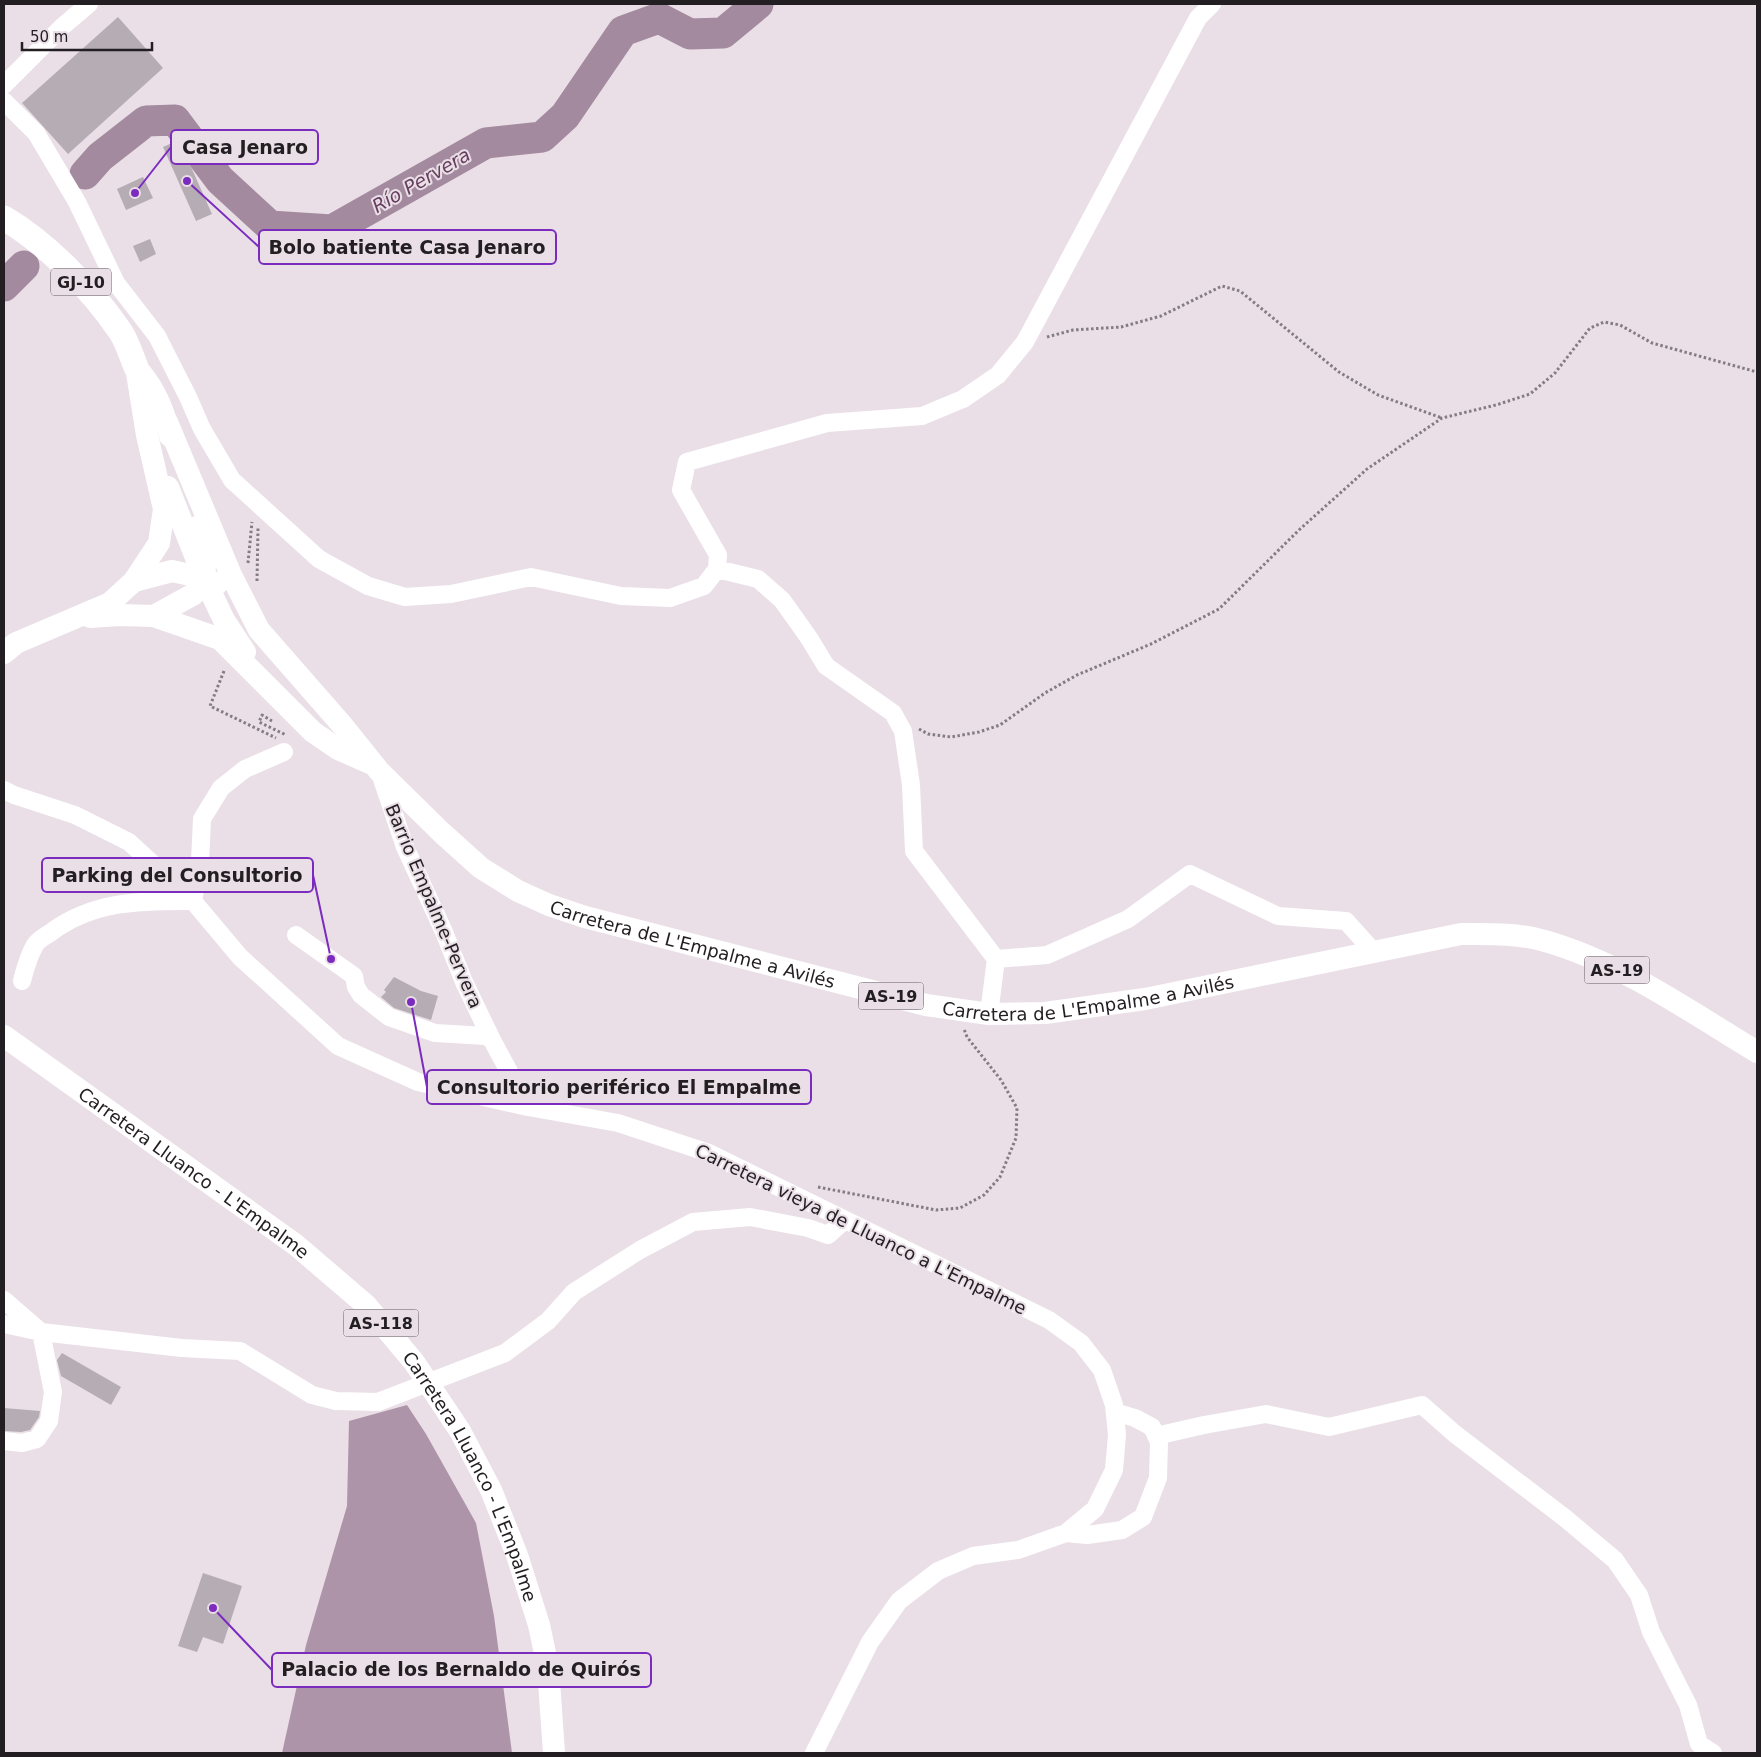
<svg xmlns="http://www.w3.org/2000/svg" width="1761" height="1757" font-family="'DejaVu Sans',sans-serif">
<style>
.forest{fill:#ae94a9}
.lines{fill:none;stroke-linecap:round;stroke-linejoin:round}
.river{stroke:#a48a9f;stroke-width:31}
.building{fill:#b6acb4}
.path{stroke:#837c81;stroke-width:3;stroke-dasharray:2.5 2.5;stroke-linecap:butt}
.minor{stroke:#fff;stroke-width:18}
.major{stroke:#fff;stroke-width:22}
.highway{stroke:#fff;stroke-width:25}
.labels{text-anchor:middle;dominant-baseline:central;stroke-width:4;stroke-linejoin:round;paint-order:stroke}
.shield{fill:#eadfe7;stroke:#5e585c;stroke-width:1}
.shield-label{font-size:16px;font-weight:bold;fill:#221e21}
.street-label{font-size:18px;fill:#221e21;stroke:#eadfe7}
.water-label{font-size:19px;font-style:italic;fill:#663f5f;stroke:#eadfe7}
.leader{fill:none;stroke:#7b2cbf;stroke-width:2}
.callout-dot{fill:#7b2cbf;stroke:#eadfe7;stroke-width:2}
.callout{fill:#eadfe7;stroke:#7b2cbf;stroke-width:2}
.callout-label{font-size:19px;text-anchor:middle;font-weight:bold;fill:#221e21}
</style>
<rect width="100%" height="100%" fill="#eadfe7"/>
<!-- forest -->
<path class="forest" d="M407,1405L426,1434L476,1523L494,1616L512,1753H282L306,1645L347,1506L349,1421Z"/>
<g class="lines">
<!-- river -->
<path class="river" d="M85,174L100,157L146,121L175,120L220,180L270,226L332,230L486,143L542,137L565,116L623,31L659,18L690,34L723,33L758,4
M4,286L24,266"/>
</g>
<!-- building -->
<path class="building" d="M118,17L163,68L68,154L22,103Z
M179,140L212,214L196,221L163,147Z
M143,177L153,198L126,210L117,189Z
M150,239L156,254L140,262L133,246Z
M394,977L421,991L438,996L431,1020L394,1008L381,997L386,992L384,990Z
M62,1353L121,1387L111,1405L61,1376L57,1360Z
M4,1408L40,1411L39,1417L30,1430L21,1432L4,1431Z
M203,1573L242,1586L223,1644L203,1637L197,1652L178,1646Z"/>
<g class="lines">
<!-- path -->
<path class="path" d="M1047,337L1073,330L1121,327L1161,316L1222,286L1240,291L1339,372L1378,395L1442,418
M248,563L252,522
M257,581L258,528
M224,671L210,706L276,738
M272,721L262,715L259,722L286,735
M919,729L928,734L951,737L979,732L1000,725L1045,693L1077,675L1151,644L1219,609L1299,530L1367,469L1442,418L1496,405L1530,394L1555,373L1590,328L1604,322L1620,325L1652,343L1757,372
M818,1187L936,1210L960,1208L984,1195L1000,1177L1016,1138L1017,1108L1001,1080L967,1037L964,1029"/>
<!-- minor -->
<path class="minor" d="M4,85L63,26L89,4
M4,101L36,133L77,202L116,283L157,336L188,397L202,429L232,480L319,559L368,586L405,597L451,594L531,577L621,596L670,598L704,586L717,569L718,555L681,490L687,462L827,423L922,416L963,399L998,375L1025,342L1198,18L1212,4
M717,569L758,579L782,600L809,638L826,666L893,713L903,731L911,785L914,851L996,959L989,1014
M380,773L405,847L444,932L464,982L492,1040L528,1107
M4,790L14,795L75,815L129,842L193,901L240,957L338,1046L418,1082L528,1107L618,1123L709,1153L1049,1320L1081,1343L1102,1370L1114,1405L1117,1435L1114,1470L1095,1509L1066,1533L1018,1550L973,1556L938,1571L899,1601L870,1642L814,1753
M296,935L354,976L356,987L361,995L389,1017L435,1033L486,1036L492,1040
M996,959L1047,955L1128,919L1190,874L1278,916L1346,921L1373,951
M22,981C25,969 29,955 35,945C38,940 45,936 50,933C94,900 141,901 193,901L200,862L202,819L221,788L245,769L284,752
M4,1300L41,1332L182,1348L240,1351L312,1395L336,1401L378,1402L505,1353L548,1321L574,1292L640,1250L693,1222L750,1217L808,1228L828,1235L845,1220
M4,1324L41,1332L53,1392L49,1421L37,1439L22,1443L4,1441
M1156,1436L1204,1425L1266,1414L1329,1427L1422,1405L1455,1434L1565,1518L1615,1560L1639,1595L1651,1632L1688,1705L1699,1744L1713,1753
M1066,1533L1087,1535L1122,1530L1143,1517L1158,1478L1159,1442L1152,1427L1135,1418L1115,1412"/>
<!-- major -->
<g class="major">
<path d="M141,373C156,391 165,414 170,436"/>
<path id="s1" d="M167,422L231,575L259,630L343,726L379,771L441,832L481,868L518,891L549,905L585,917L926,1005L989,1014L1045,1013L1145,999L1461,934C1489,934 1518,933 1545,941C1622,963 1689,1011 1757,1052"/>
<path d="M168,487L204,578L224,620L245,652"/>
<path d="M134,581L172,571L204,578L217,584"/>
<path d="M154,616L194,594L204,578L206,554L197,527"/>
<path d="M90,617L119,615L154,616L220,639L313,732L338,749L372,764"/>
<path d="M4,653L16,643L110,603L134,581L159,543L164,509L147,435L136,367"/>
<path id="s2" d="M4,1036L296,1245L366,1305L414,1362L460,1431L491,1490L517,1555L539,1625L548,1667L554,1753"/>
</g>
<!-- highway -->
<path class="highway" d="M4,218C47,243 92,290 120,331C127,341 131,355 136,367"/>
</g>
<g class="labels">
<!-- shield labels -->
<g class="shield">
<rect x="51" y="268.5" width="60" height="27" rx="4"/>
<rect x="1584.5" y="956.5" width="65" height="27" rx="4"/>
<rect x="858.5" y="982.5" width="65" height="27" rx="4"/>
<rect x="343.5" y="1309.5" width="75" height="27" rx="4"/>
</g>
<g class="shield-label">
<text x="81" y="282">GJ-10</text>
<text x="1617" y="970">AS-19</text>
<text x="891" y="996">AS-19</text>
<text x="381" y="1323">AS-118</text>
</g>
<!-- street labels -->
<g class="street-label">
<text transform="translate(434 906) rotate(67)">Barrio Empalme-Pervera</text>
<text stroke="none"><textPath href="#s1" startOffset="780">Carretera de L'Empalme a Avilés</textPath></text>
<text stroke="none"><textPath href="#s1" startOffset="1185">Carretera de L'Empalme a Avilés</textPath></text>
<text stroke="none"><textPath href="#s2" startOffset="234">Carretera Lluanco - L'Empalme</textPath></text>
<text transform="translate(861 1229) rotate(26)">Carretera vieya de Lluanco a L'Empalme</text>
<text stroke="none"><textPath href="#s2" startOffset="654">Carretera Lluanco - L'Empalme</textPath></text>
</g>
<!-- water labels -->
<g class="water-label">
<text transform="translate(421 180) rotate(-30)">Río Pervera</text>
</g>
</g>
<!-- callouts -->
<path class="leader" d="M135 193L171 147M187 181L259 247M331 959L313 875M411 1002L427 1087M213 1608L272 1670"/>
<g class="callout-dot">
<circle cx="135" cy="193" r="5"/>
<circle cx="187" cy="181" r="5"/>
<circle cx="331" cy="959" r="5"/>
<circle cx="411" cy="1002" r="5"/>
<circle cx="213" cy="1608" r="5"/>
</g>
<g class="callout">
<rect x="171" y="130" width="147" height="34" rx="5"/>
<rect x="259" y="230" width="297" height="34" rx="5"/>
<rect x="42" y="858" width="271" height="34" rx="5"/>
<rect x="427" y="1070" width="384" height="34" rx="5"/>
<rect x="272" y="1653" width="379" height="34" rx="5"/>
</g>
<g class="callout-label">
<text x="245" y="154">Casa Jenaro</text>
<text x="407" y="254">Bolo batiente Casa Jenaro</text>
<text x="177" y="882">Parking del Consultorio</text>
<text x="619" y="1094">Consultorio periférico El Empalme</text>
<text x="461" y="1676">Palacio de los Bernaldo de Quirós</text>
</g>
<!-- border -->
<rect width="1761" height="1757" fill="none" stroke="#221e21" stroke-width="10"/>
<!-- scale -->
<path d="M22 42v8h130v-8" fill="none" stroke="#221e21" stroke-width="2.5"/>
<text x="30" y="42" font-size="15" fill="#221e21" stroke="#eadfe7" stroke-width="4" paint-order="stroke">50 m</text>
</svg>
